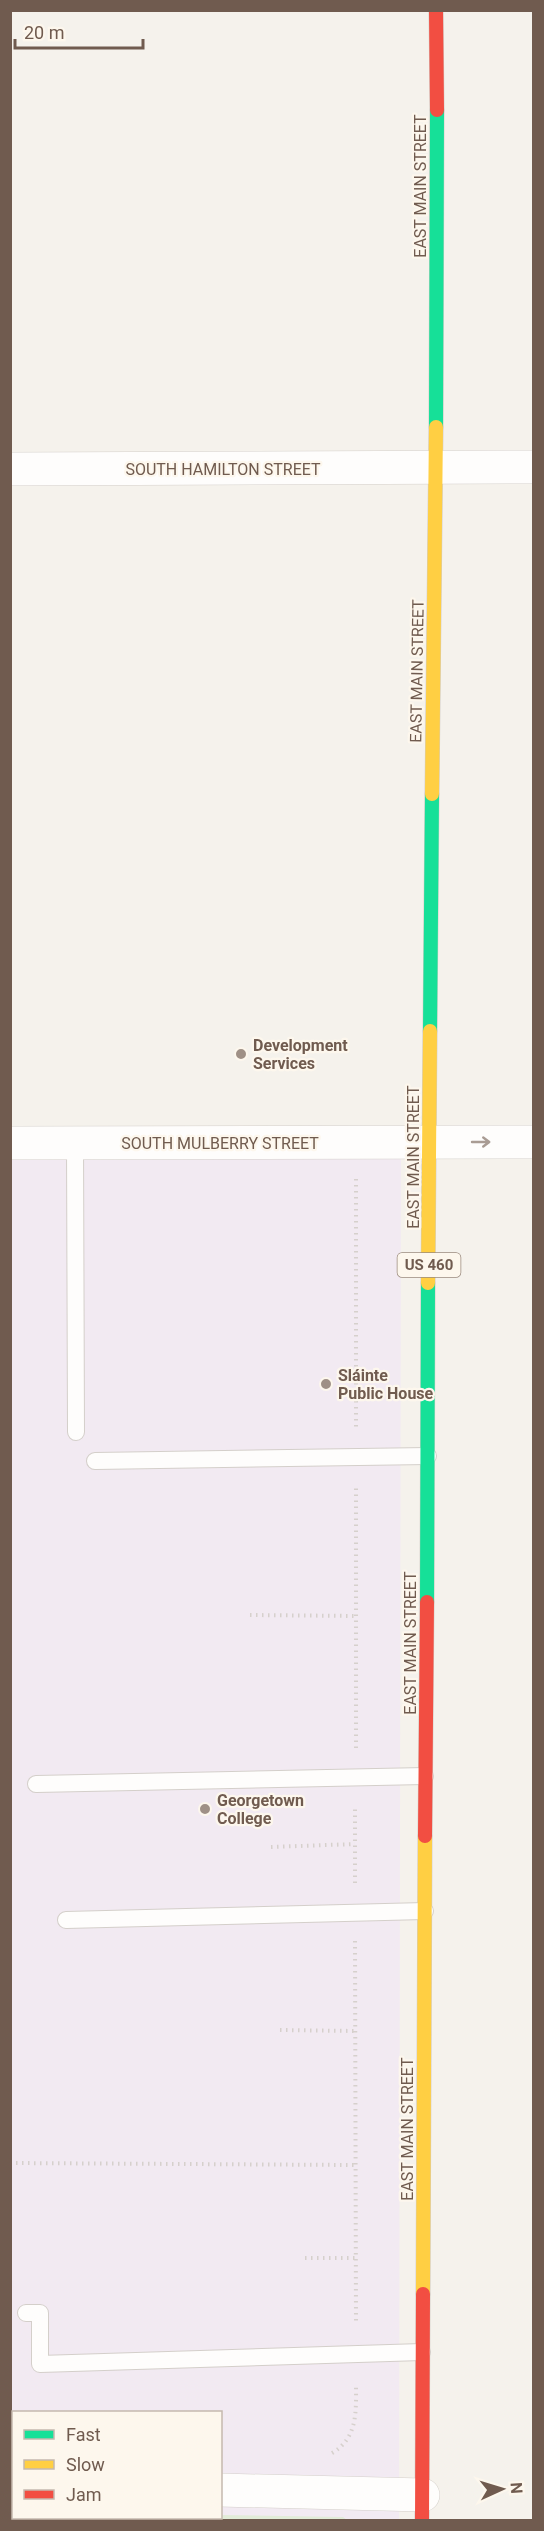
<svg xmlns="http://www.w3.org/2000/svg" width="544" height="2531" font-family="Roboto,sans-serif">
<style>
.education{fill:#f2eaf2;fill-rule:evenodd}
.green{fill:#e2ebd8}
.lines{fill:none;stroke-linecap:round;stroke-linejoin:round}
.lane-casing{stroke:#d4cfca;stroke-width:18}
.street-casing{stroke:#d4cfca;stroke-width:34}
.fast-casing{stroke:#d3cdc7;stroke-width:15}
.slow-casing{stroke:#d3cdc7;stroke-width:15}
.jam-casing{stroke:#d3cdc7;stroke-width:15}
.path{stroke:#d6d0cc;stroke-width:4;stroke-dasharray:1.5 4.5;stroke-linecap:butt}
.lane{stroke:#fefdfc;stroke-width:16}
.street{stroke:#fefdfc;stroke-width:33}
.fast{stroke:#16e098;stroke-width:14}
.slow{stroke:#ffcf43;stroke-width:14}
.jam{stroke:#f24e42;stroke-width:14}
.oneway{stroke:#a99c94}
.poi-dot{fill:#9f9086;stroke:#fdf7ed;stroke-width:2}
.labels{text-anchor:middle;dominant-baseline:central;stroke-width:4.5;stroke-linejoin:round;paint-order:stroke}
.shield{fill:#fdf7ed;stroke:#9a8a7e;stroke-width:1.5}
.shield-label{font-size:15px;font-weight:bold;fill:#705b4f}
.street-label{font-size:16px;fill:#705b4f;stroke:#fdf7ed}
.poi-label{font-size:16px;font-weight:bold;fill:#705b4f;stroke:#fdf7ed;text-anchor:start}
</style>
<rect width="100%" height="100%" fill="#f5f2ec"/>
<!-- education -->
<path class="education" d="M401,1149L399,2520H11L10,1152ZM14,2412H220V2518H14Z"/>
<!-- green -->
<path class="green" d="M11,2511L13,2512L14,2518H220L221,2515L343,2517L347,2520H11Z"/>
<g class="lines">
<defs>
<path id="lane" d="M75,1143L76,1432
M95,1461L428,1456
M36,1784L425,1776
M66,1920L425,1911
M26,2313H40V2364L422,2352"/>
<path id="street" d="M10,469L534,467
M10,1143L534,1142
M10,2486H14
M220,2490L423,2495"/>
<path id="fast" d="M436,427L437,110
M430,1031L432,794
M427,1602L428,1283"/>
<path id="slow" d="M432,794L436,427
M428,1283L430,1031
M423,2294L425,1836"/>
<path id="jam" d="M436,10L437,110
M425,1836L427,1602
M422,2520L423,2294"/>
</defs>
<!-- lane casing -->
<use href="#lane" class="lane-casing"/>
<!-- street casing -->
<use href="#street" class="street-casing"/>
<!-- fast casing -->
<use href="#fast" class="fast-casing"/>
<!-- slow casing -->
<use href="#slow" class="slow-casing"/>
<!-- jam casing -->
<use href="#jam" class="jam-casing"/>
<!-- path -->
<path class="path" d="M356,1179V1427
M250,1615L356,1616
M356,1748V1488
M271,1847L355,1844
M355,1883V1806
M355,1941L356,2324
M280,2030L356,2031
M10,2163L355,2165
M305,2258H355
M332,2453C358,2438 356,2411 356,2385"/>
<!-- lane -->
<use href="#lane" class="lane"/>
<!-- street -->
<use href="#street" class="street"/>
<!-- fast -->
<use href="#fast" class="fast"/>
<!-- slow -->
<use href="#slow" class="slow"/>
<!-- jam -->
<use href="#jam" class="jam"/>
</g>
<!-- one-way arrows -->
<defs><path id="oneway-shaft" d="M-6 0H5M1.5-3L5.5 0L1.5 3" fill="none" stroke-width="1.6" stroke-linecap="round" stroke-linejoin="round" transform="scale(1.5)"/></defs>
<use class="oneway" href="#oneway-shaft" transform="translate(481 1142)"/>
<!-- markers -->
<g class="poi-dot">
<circle cx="241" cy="1054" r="6"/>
<circle cx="326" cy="1384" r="6"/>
<circle cx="205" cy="1809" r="6"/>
</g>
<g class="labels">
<!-- shield labels -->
<rect class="shield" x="397.5" y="1253" width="63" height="24" rx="4.5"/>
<g class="shield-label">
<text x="429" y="1265">US 460</text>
</g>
<!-- street labels -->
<g class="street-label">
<text transform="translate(420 186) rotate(-90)">EAST MAIN STREET</text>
<text x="223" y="469">SOUTH HAMILTON STREET</text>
<text transform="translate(417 671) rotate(-89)">EAST MAIN STREET</text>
<text x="220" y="1143">SOUTH MULBERRY STREET</text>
<text transform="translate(413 1157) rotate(-90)">EAST MAIN STREET</text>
<text transform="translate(410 1643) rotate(-90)">EAST MAIN STREET</text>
<text transform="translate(407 2129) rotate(-90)">EAST MAIN STREET</text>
</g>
<!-- poi labels -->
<g class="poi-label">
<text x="253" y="1045">Development<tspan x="253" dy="18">Services</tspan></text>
<text x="338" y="1375">Sláinte<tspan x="338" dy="18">Public House</tspan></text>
<text x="217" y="1800">Georgetown<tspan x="217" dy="18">College</tspan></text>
</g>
</g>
<!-- border -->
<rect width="544" height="2531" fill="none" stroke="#705b4f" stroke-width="24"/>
<!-- legend -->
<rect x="12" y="2411" width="210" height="108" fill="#fdf7ed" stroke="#c5b9ae" stroke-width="1.5"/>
<rect x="24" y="2430" width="30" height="9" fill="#16e098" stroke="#c5b9ae" stroke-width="1.5"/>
<text x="66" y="2441" font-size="18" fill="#705b4f">Fast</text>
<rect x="24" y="2460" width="30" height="9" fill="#ffcf43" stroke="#c5b9ae" stroke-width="1.5"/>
<text x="66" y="2471" font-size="18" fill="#705b4f">Slow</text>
<rect x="24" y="2490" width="30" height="9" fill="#f24e42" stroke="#c5b9ae" stroke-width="1.5"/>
<text x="66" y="2501" font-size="18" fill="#705b4f">Jam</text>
<!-- north arrow -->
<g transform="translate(502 2489) rotate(86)" stroke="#fdf7ed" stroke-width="4.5" paint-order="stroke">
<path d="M0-4.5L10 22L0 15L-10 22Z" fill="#705b4f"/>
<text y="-9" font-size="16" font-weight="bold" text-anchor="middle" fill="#705b4f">N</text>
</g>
<!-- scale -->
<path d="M15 39v9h128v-9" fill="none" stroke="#705b4f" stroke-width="3"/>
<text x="24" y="39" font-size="18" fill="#705b4f" stroke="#fdf7ed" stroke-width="4.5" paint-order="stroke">20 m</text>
</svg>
